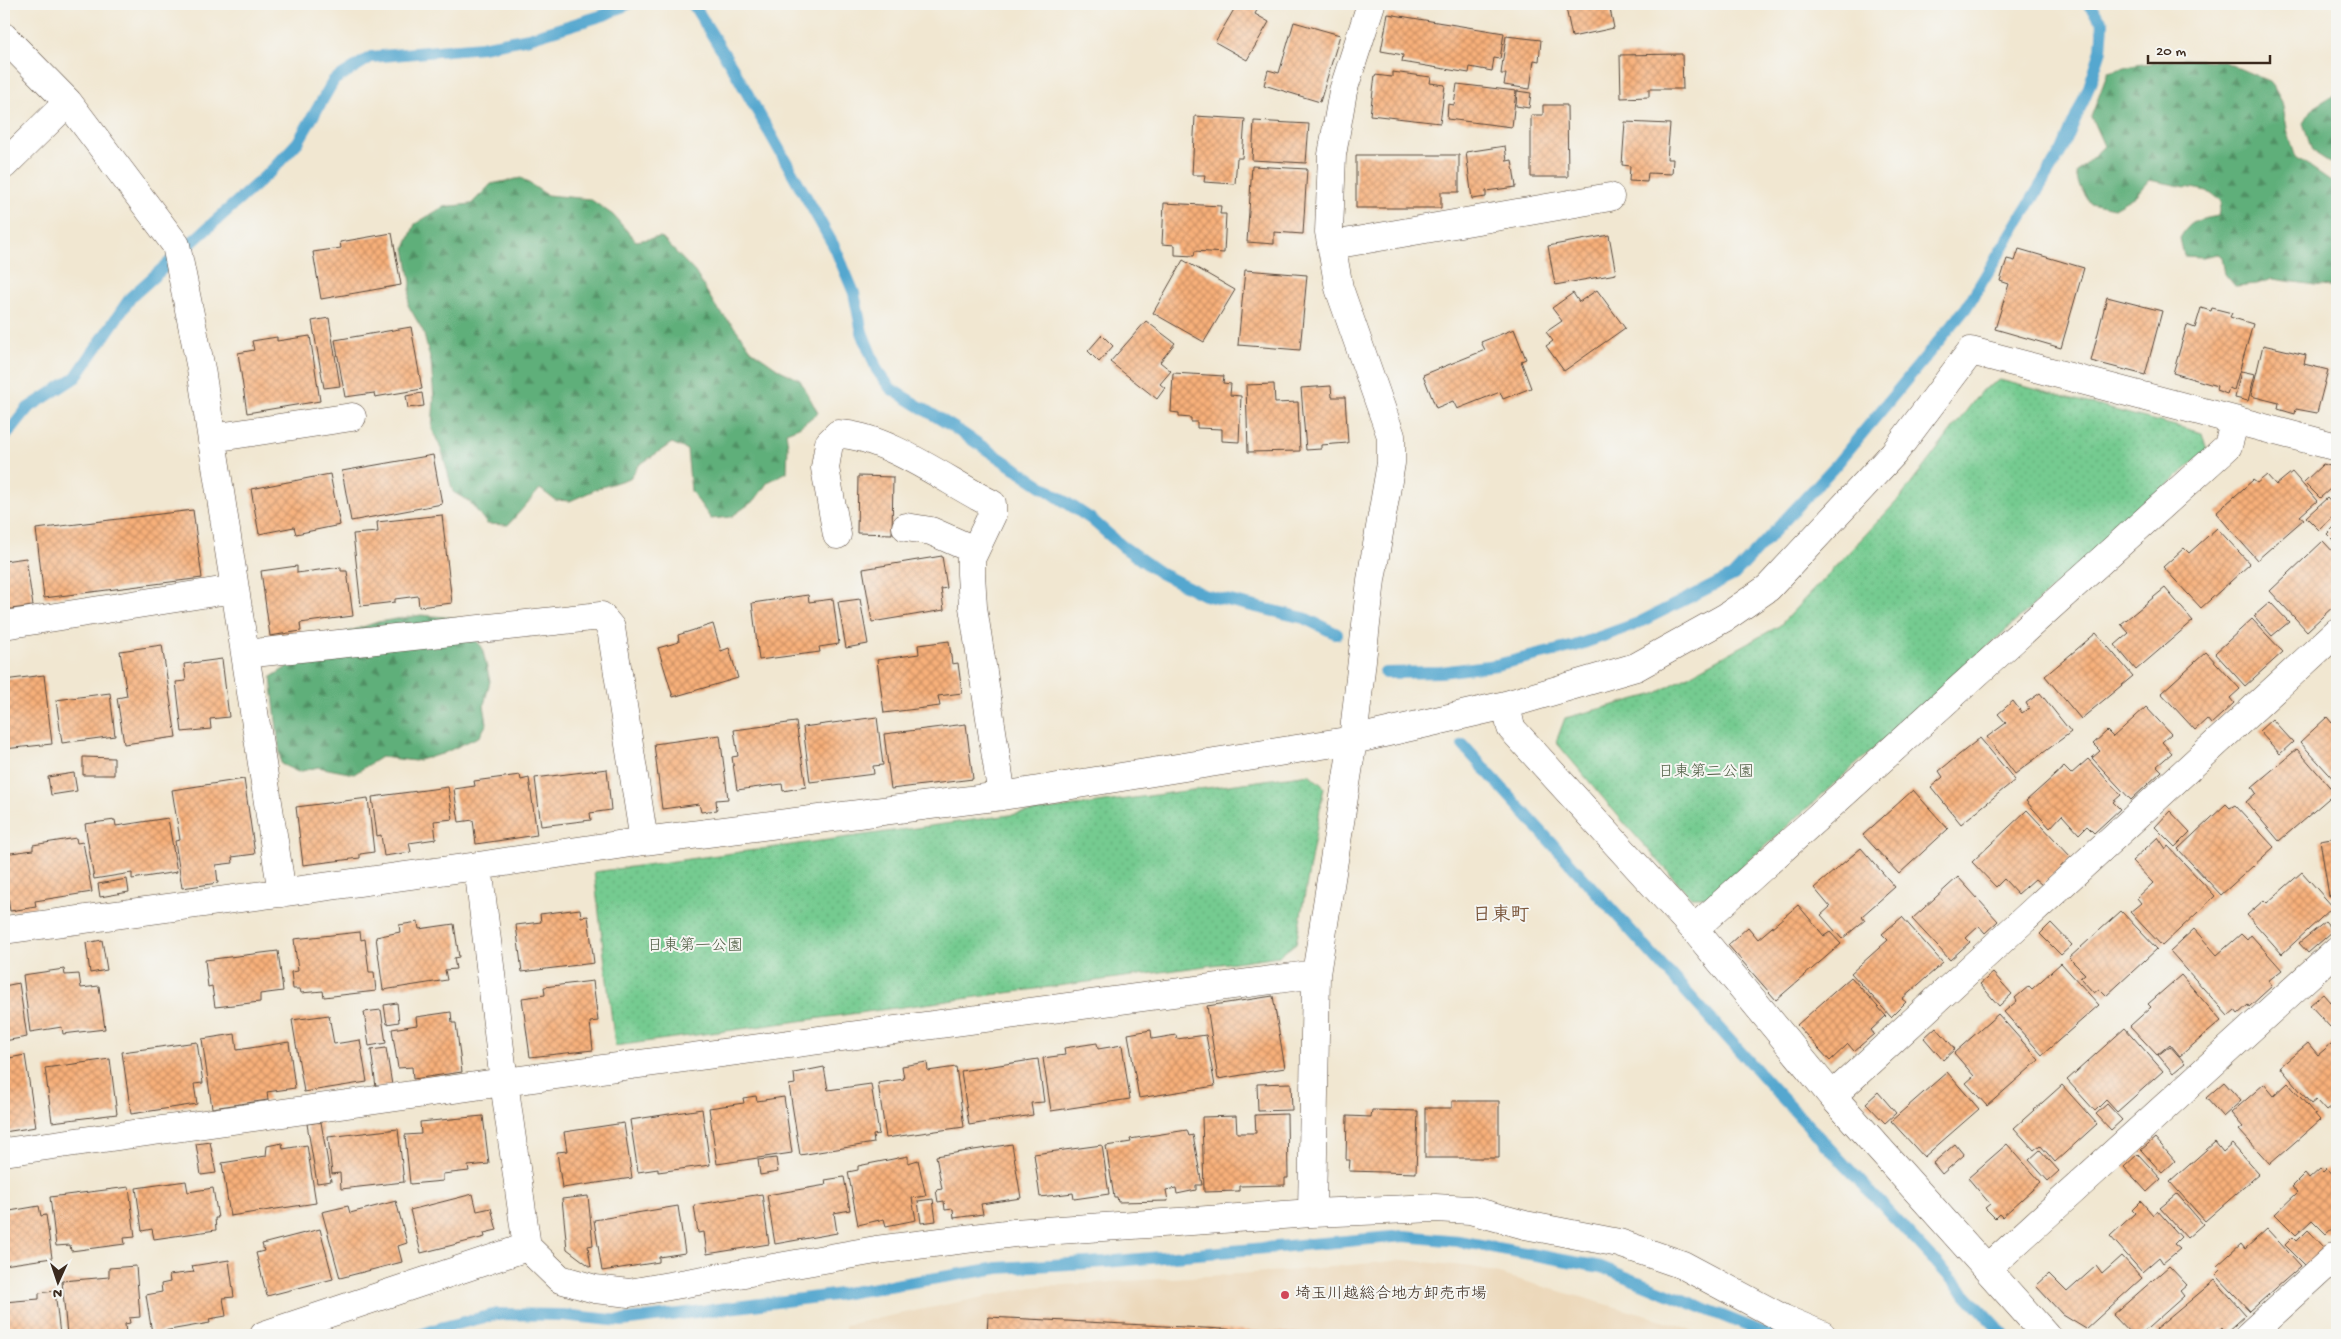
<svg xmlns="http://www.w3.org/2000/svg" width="2341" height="1339" font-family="'Gochi Hand','Klee One',sans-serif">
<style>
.built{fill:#ecd8ba}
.forest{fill:url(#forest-firs);stroke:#4d6c4c}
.park{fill:url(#park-dots);stroke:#587a57}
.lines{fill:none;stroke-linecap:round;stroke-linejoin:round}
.stream{stroke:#54a7cf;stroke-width:12}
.building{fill:url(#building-cross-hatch)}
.minor-casing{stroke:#564639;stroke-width:29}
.minor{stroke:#fff;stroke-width:28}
.poi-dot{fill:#d1495b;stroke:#f6f6f2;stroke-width:2}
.labels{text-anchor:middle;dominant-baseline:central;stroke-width:4;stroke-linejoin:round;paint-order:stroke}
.park-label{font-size:16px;fill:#4c5a40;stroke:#f6f6f2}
.poi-label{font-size:16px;fill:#3b2a1e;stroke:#f6f6f2;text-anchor:start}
.quarter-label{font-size:19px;font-weight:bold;fill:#7d593e;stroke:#f6f6f2}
</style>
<defs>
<pattern id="forest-firs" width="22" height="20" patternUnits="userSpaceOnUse" patternTransform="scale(1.25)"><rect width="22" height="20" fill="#5faf7a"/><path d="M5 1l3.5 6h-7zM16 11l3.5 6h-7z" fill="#508f63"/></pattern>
<pattern id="park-dots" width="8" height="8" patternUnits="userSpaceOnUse" patternTransform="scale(1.25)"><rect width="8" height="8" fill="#74cb90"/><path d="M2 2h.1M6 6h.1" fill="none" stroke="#65ae7c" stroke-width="1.8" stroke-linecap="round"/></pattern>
<pattern id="building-cross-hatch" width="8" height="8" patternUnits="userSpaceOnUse" patternTransform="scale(1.25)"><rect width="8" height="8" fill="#f8b07a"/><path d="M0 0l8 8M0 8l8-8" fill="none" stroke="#ca8f63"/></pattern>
</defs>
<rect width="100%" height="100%" fill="#f6f6f2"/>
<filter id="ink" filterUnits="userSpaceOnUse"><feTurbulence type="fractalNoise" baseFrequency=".02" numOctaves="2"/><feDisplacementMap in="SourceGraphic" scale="10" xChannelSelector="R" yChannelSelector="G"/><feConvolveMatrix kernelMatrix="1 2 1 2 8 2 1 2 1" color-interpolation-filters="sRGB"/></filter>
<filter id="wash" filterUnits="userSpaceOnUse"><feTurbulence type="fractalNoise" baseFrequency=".0096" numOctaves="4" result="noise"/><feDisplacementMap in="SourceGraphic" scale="20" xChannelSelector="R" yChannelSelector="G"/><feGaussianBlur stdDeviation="1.12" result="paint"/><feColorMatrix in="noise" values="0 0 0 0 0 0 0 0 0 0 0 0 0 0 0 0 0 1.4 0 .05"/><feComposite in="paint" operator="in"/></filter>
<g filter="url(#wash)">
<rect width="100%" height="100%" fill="#f1e7d1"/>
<!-- built -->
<path class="built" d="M1404,1260L1474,1267L1680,1325L1701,1335H845V1325L1033,1287L1285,1271Z"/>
<!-- forest -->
<path class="forest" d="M2182,59L2222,61L2271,82L2282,102L2288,133L2296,157L2337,185V288L2273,279L2257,284L2235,286L2225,274L2222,258L2217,254L2202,257L2184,256L2180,238C2191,219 2199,220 2218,216L2221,201L2207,191L2149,180L2135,196L2114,208L2090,203L2079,185L2076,173L2104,146L2091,117L2108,72L2136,65Z
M2337,93V167L2312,151L2303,123L2314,107Z
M521,178L547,195L590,199L613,215L636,241L661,237L695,272L716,307L736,329L751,350L780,370L800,380L818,413L799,427L786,432L788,446L787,472L768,482L755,500L731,517L711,519L691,491L687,450L672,443L639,465L630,478L599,488L570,501L555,500L540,489L508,525L487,524L470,502L453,492L442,451L432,429L434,399L431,362L423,331L408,305L411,283L405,248L415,224L443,207L471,204L491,184Z
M421,615L457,618L482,647L490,681L484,705L487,723L480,736L442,754L415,761L381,757L354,774L318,767L298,772L281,764L271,677L338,635L378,622Z"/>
<!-- park -->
<path class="park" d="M2000,380L2202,433L2207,450L1708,897H1691L1625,824L1556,742L1565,718L1655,694L1779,626L1901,497L1982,390Z
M1309,774L1324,787L1296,943L1279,956L615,1046L594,872Z"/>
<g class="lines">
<!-- stream -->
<path class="stream" d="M693,4L734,70L835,248L854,293L862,332L877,370L891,389L953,427L1091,519L1122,546L1160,573L1204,595L1304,618L1337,634
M4,438L28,408L76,377L131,297L271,171L298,142L334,80L371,57L482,47L529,38L604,15L628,4
M1385,673L1441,672L1496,665L1575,646L1636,624L1734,575L1836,465L1966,308L2062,150L2089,87L2101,50L2103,23L2088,4
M1463,745L1774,1089L2004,1335
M420,1335L444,1327L497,1314L562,1315L622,1321L834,1295L998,1268L1105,1262L1404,1236L1458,1241L1601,1267L1770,1335"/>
</g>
<g id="blocks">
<!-- building -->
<path class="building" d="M1232,4H1260L1255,14L1269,22L1247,60L1215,42L1236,6Z
M1586,4H1609L1614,28L1572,37L1566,8Z
M1388,14L1504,33L1500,59L1494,58L1492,71L1470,67L1469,73L1402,62L1403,55L1381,51Z
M1294,22L1340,35L1320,102L1264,85L1268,70L1279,73Z
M1506,36L1541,40L1539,61L1534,60L1530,89L1504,85L1506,74H1501Z
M1682,54L1683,89H1649V97L1621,98L1620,55Z
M1392,72L1431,77L1430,83L1445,85L1440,123L1370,115L1375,75L1392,77Z
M1457,84L1516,91L1512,127L1447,119L1448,104L1454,105Z
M1517,91L1531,93L1529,108L1516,106Z
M1543,105H1567L1568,177H1531V115H1543Z
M1195,116L1245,119L1242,158H1237L1235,184L1204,182L1205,175H1192Z
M1254,121L1309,124L1306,163L1252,160Z
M1625,122L1670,124L1667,159H1673L1672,174L1648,173L1647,182L1629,181L1630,166L1622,165Z
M1505,146L1507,161L1512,160L1516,187L1486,191V197L1472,199L1466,152Z
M1356,155H1459V192H1441V208H1356Z
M1252,166L1307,169L1303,234L1274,232V244L1247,242Z
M1164,203L1221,206L1220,214H1226L1224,253L1195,251L1194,256L1175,255V245L1162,244Z
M392,233L401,285L321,299L313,252L341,248L340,242Z
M1609,235L1616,274L1555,285L1548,246Z
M2019,249L2084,268L2061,348L1995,329L2009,284L2000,281L2007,259L2015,261Z
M1183,260L1235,290L1204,342L1153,313Z
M1245,270L1307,275L1300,350L1238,345Z
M1597,290L1625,328L1564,371L1546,346L1553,341L1546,332L1562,321L1552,308L1573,293L1579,302Z
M2107,297L2162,311L2145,375L2091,361Z
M2201,308L2211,311L2212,308L2232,313L2230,317L2253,324L2234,390L2229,388L2227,394L2216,390L2217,386L2173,373L2187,325L2195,328Z
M329,318L340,386L324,388L312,321Z
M1146,321L1175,343L1160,362L1171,371L1160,384L1165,388L1157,399L1110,362Z
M411,327L422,389L375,397L374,393L345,397L335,340Z
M1514,329L1526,359L1521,361L1531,388L1503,399L1500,392L1457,409L1453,401L1436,408L1423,375L1485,350L1481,342Z
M1102,335L1113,346L1099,362L1088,351Z
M310,336L320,401L247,413L238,353L254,350L252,341L277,337V341Z
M2263,345L2306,355L2304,364L2328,370L2317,413L2296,409L2295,414L2278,409L2279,403L2251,396Z
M2241,371L2255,374L2248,401L2235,398Z
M1173,373L1224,376L1223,383L1231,384L1230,395L1241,396L1239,442L1222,441V429L1197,428V422H1191V418L1179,417V413L1171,412Z
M1274,384L1275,403L1298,402L1300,451L1248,452L1246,385Z
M1331,386L1332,397H1345L1348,443L1321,445V449L1306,450L1301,388Z
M422,393L424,406L408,408L406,396Z
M433,455L442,504L351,521L342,471Z
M2323,464L2337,468V487L2332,492L2330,489L2320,498L2304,482Z
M2292,472L2317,501L2300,516L2304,519L2257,560L2216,513L2253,480L2257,483L2267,475L2276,485Z
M330,474L340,525L296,534L294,527L259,534L251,489Z
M858,476L893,477L892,534L857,533Z
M2327,498L2337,509V513L2319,530L2306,517Z
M193,510L202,578L44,598L36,529Z
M442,515L452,603L419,607L418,596L395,599V602L361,606L353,534L378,532L377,522Z
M2337,524V544L2327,534Z
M2217,528L2250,564L2201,608L2163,567L2184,548L2189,553Z
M2323,541L2337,556V603L2307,631L2270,591Z
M942,556L947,588L941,589L944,610L872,622L863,569Z
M26,558L33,606L4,610V561Z
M297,566V573L341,567V571H347L353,616L300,623L301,631L270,636L261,571Z
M2165,588L2193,621L2136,670L2115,645L2129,633L2121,624Z
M808,595L809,602L833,599L839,644L819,647L820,652L759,660L752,603Z
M860,599L868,644L846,648L838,602Z
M2270,602L2289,622L2272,636L2254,616Z
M2252,619L2283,652L2245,686L2215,653Z
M713,624L721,651L729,648L738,678L673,697L658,648L679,642L678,635Z
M2096,633L2133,676L2081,719L2045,676Z
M949,641L952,664L958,663L962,693L938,696L940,706L884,713L877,660L919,654L918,645Z
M162,645L176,737L124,744L117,698L127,696L120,651Z
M2206,652L2240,689L2230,698L2234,703L2211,724L2207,719L2195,730L2161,693Z
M222,659L229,717L210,719L211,729L182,732L176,682L186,681L184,664Z
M44,675L52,744L4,749V730L6,729L4,680Z
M110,693L115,736L62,743L56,700Z
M2040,693L2071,732L2015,774L1987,737L2006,723L1998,714L2013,701L2022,713L2029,708L2026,703Z
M2146,707L2171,734L2162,742L2172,753L2157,766L2162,771L2131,800L2092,758L2100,751L2093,744L2107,731L2113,737Z
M877,717L883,765L873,766L874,774L810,782L803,727Z
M2327,717L2337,729V783L2300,742Z
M2272,719L2293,742L2280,754L2259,731Z
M796,722L806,787L783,791L782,784L737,790L732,757L738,756L734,730Z
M966,724L973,779L891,789L884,734Z
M720,735L728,799L716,800L717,810L701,812L699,804L662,809L654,744Z
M1980,738L2015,780L1961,824L1931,787L1943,777L1939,771Z
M2297,749L2335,793L2279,841L2246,802L2256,793L2252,787Z
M83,757L114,758V775H83Z
M2088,759L2121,795L2113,802L2120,809L2094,833L2087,826L2079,834L2062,815L2050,828L2026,801L2064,767L2071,774Z
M607,769L611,810L590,813L591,820L541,826L535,778Z
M74,773L77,791L51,795L48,777Z
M520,775L521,780L529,778L537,835L476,844L473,820L459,822L454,789L475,786L474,781Z
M244,779L255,854L232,857L233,863L216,865L218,883L182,888L175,841L180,840L172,790Z
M448,787L453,819L434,821L436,839L409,843L411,852L384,856L381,835L377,836L372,797Z
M1913,790L1948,829L1899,874L1863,835Z
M368,798L374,852L360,854V858L303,865L296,807Z
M2226,804L2230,808L2235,805L2274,847L2221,895L2178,849Z
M2027,810L2071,857L2042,885L2035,879L2018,894L2004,879L1996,887L1972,862Z
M2170,811L2190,832L2175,847L2155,827Z
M168,818L177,872L132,879V873L94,879L85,824L115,820L116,826Z
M2158,837L2166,849L2168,846L2215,896L2162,946L2130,912L2141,903L2137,898L2153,883L2132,861Z
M2337,837V894L2329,896L2320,840Z
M76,838L77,843L83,842L92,892L35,901L36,907L10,911L4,872V854L33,850V845Z
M1861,848L1895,887L1862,916L1865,920L1842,939L1821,915L1830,907L1814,888Z
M2302,872L2333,907L2282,954L2247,915L2264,900L2267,903Z
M1958,877L1998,921L1985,933L1979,926L1966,938L1970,942L1950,960L1912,919Z
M127,879L129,892L100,897L98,884Z
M1798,905L1824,936L1830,932L1841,944L1776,1000L1728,945L1748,927L1758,939Z
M580,909L581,917L588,916L594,963L522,972L516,925L541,922L540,914Z
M2121,911L2157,949L2106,996L2099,989L2094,993L2080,978L2085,974L2069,958Z
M1902,917L1943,963L1902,999L1906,1002L1891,1017L1851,973L1888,940L1882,934Z
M418,922L419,929L454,924L459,957L454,958L456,969L445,970L447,980L383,990L376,937L400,932L399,925Z
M2325,922L2333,931L2308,953L2299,943Z
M2051,923L2072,945L2061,955L2040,934Z
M2194,929L2217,955L2241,934L2247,940L2251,935L2282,970L2268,981L2272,986L2249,1007L2248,1005L2238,1014L2235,1010L2228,1016L2170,951Z
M360,932L361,940L365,939L369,972H374L376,991L324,997L323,991L301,993L300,989H293L291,972L298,971L294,939Z
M102,940L107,970L90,973L86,943Z
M278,951L283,991L260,994V1002L215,1007L212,986L208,987L205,960Z
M2061,963L2099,1005L2042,1055L2004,1012L2017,1001L2015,998L2029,986L2032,989Z
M64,969L65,975L79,974L81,988L99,986L105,1029L63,1034L62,1027L30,1032L23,975Z
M1993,973L2012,994L1999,1006L1980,984Z
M2181,975L2221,1021L2180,1056L2170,1044L2157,1055L2130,1026L2151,1007L2148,1004Z
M1851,977L1886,1016L1871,1030L1874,1034L1854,1051L1848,1044L1830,1061L1797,1025Z
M593,981L598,1021L590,1022L593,1050L530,1057L522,998L545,995L544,987Z
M19,983L27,1037L4,1041V986Z
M2323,994L2337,1010V1021L2330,1027L2310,1005Z
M1273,996L1285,1068L1218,1079L1207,1006Z
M397,1003L399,1022L387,1024L384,1005Z
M381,1010L386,1043L369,1046L364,1012Z
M451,1012L452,1023H456L462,1072L413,1079L412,1067L398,1068L392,1029L417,1025L416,1017Z
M1998,1014L2039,1060L1987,1106L1966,1083L1974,1076L1954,1053Z
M329,1015L334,1044L360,1040L367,1082L304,1092L292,1020Z
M1936,1027L1955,1049L1943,1060L1924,1038Z
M2125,1028L2163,1071L2117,1112L2106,1100L2095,1111L2067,1080Z
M1151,1030L1152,1039L1176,1035L1177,1039L1206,1035L1215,1086L1139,1098L1128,1034Z
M235,1034L237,1050L289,1042L295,1088L267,1092L268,1100L212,1108L202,1039Z
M2337,1039V1102L2326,1111L2316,1100L2311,1104L2280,1067L2308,1043L2318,1055Z
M197,1042L203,1083L194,1084L197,1104L131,1114L122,1052Z
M1097,1043L1098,1049L1122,1045L1130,1099L1051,1111L1043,1058L1065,1055L1064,1048Z
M2170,1046L2185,1063L2173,1073L2158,1055Z
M386,1048L392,1085L376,1087L371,1050Z
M25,1055L36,1127L4,1132V1059Z
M110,1059L117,1114L52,1122L45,1068Z
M1038,1059L1044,1102L1031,1103L1033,1115L969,1125L961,1071Z
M927,1062L928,1071L956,1067L964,1127L886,1138L878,1083L904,1079L902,1066Z
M824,1067L828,1090L871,1084L879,1134L873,1135L874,1143L800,1155L789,1085L795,1084L794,1073Z
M1947,1072L1979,1109L1924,1157L1891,1121Z
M2224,1082L2241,1101L2223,1117L2206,1098Z
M1291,1083L1292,1110L1258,1111L1257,1084Z
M2288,1083L2320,1120L2270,1164L2239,1130L2243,1127L2231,1113L2264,1084L2274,1096Z
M2062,1085L2097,1124L2055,1162L2040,1145L2034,1150L2014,1128Z
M1878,1092L1896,1113L1885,1123L1866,1103Z
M756,1096L757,1101L784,1097L792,1153L717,1164L709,1108L744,1103L743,1098Z
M1452,1101H1499V1158H1425V1108H1452Z
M2107,1104L2122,1120L2111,1130L2096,1114Z
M702,1109L710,1165L658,1172V1169L638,1172L630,1120Z
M1372,1110L1418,1111L1416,1173L1349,1171L1350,1160H1346L1347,1116L1371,1117Z
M1287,1114L1288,1178H1285V1185L1239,1186V1191L1204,1192L1202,1117L1236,1116L1237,1133H1256L1255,1115Z
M483,1116L489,1164L468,1166L469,1171L443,1174V1181L410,1184L405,1135L421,1134L420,1122Z
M321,1122L331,1181L317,1183L307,1124Z
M624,1123L632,1178L562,1188L557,1152L567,1151L564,1132Z
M398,1129L404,1182L341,1189L340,1173L332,1174L328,1137Z
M1187,1130L1189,1136L1193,1135L1202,1185H1196V1190L1177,1194L1176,1188L1166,1190L1168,1201L1118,1202L1117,1197H1114L1106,1146L1131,1142L1130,1139Z
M2155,1138L2175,1161L2162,1173L2141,1150Z
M210,1142L216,1173L201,1175L196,1144Z
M2215,1142L2223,1152L2232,1144L2259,1174L2205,1221L2170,1182Z
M282,1143L283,1149L307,1145L316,1203L230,1216L222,1163L266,1156L267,1146Z
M1012,1144L1021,1198L981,1204L983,1214L954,1218L953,1209L945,1210L944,1201L938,1202L936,1190L942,1189L936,1156Z
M1955,1144L1964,1155L1942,1174L1933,1163Z
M2007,1144L2041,1182L2002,1217L1999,1214L1995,1218L1985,1208L1990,1204L1968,1178Z
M1102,1145L1109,1194L1074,1199L1073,1193L1040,1197L1034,1154Z
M2040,1150L2059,1171L2048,1181L2029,1160Z
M2138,1154L2161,1179L2147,1192L2124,1167Z
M908,1156V1163L918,1160L926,1196L912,1198L916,1220L886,1226L884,1219L858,1225L848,1172L858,1170V1166Z
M776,1158L778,1172L760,1175L758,1160Z
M2327,1168L2337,1179V1224L2326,1234L2312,1220L2296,1235L2275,1214L2298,1192L2292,1187L2305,1174L2309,1179L2320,1169L2323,1172Z
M844,1177L850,1210L834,1213L837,1233L775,1244L767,1195L826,1185L825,1180Z
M186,1181L188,1192L213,1188L218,1218H215L216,1230L154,1239L152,1229L142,1231L136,1188Z
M129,1187L135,1237L124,1238L125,1244L71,1251L70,1245L56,1246L50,1197Z
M473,1194L477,1211L491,1208L497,1230L484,1233L485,1237L421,1253L410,1210Z
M762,1194L769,1244L707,1254L704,1232L698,1233L694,1205Z
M2177,1194L2203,1224L2187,1238L2160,1208Z
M588,1196L593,1245L588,1246L591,1267L567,1249L562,1199Z
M933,1199L936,1221L921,1223L918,1201Z
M396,1201L407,1243L398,1246L402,1262L340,1278L322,1212L348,1206L350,1213Z
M2141,1201L2153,1215L2157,1210L2181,1237L2174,1244L2180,1249L2163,1263L2159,1257L2142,1272L2110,1236L2135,1213L2132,1210Z
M39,1206L41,1216L46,1215L52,1258L4,1265V1212Z
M678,1206L685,1253L659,1257V1262L602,1271L594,1220Z
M320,1229L333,1279L267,1296L256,1253L264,1251L262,1244Z
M2267,1229L2301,1266L2250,1311L2216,1275L2221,1270L2217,1266L2241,1244L2245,1249Z
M2308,1230L2326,1249L2307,1267L2285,1245L2293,1237L2297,1241Z
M2122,1256L2142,1278L2086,1329L2063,1315L2036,1286L2049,1274L2067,1292L2096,1266L2102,1274Z
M229,1260L234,1297L223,1298L226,1316L209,1319L210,1323L152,1333L146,1295L162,1292L161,1284L170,1282L169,1275L194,1272L192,1266Z
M136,1266L140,1317L129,1318L130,1323L125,1324L126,1335H67L62,1281L109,1277V1268Z
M2169,1266L2187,1285L2180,1291L2184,1296L2140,1335H2132L2113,1315Z
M2215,1280L2246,1315L2226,1333L2222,1328L2214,1335H2160L2155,1330Z
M55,1291L60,1335H4V1302L39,1299V1293Z
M988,1317L1321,1334V1335H987Z"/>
</g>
</g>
<g filter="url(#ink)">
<use href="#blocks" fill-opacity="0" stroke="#564639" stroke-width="1"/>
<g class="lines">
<defs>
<path id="minor" d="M4,37L68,102L176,245L201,369L282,893
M4,165L68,102
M1333,245L1610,197
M212,438L352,417
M906,527L931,531L974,550
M837,535L825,468L829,443L838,434C886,435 948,482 992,504V515L971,559V574L973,607L1002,796
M4,625L234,589
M245,654L601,616L611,628L644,841
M1506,705L1511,728L1694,929L1832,1096L2046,1335
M478,866L504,1082L527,1247L560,1279L595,1289L629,1293L876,1250L1014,1233L1312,1213L1435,1208L1470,1210L1525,1225L1619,1243L1683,1265L1784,1319L1822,1335
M1694,929L2228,446L2235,420
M4,930L478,866L644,841L1002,796L1353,740L1506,705L1636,667L1726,617L1768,588L1894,453L1971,351L2337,447
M1832,1096L2337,632
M4,1152L504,1082L1316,974
M1312,1213L1316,974L1353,740L1371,580L1391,463V436L1339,288L1329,232L1332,155L1343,91L1371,4
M1987,1269L2337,950
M264,1335L527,1247
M2249,1335L2337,1255"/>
</defs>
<!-- minor casing -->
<use href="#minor" class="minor-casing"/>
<!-- minor -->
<use href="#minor" class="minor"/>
</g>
</g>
<!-- markers -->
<circle class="poi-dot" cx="1285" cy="1295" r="5"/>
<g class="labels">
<!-- park labels -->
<g class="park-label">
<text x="1706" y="773">日東第二公園</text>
<text x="695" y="947">日東第一公園</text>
</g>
<!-- poi labels -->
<g class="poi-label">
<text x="1295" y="1295">埼玉川越総合地方卸売市場</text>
</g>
<!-- quarter labels -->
<g class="quarter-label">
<text x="1501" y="916">日東町</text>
</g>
</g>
<!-- margin -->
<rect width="2341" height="1339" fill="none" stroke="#f6f6f2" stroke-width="20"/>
<!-- north arrow -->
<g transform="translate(58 1282) rotate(183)" stroke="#f6f6f2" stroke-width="4" paint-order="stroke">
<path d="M0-4L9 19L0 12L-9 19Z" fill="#3b2a1e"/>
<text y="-8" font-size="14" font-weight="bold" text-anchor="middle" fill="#3b2a1e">N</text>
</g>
<!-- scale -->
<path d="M2148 55v8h122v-8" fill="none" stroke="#3b2a1e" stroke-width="2.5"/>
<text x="2156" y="55" font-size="15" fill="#3b2a1e" stroke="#f6f6f2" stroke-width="4" paint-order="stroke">20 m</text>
</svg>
